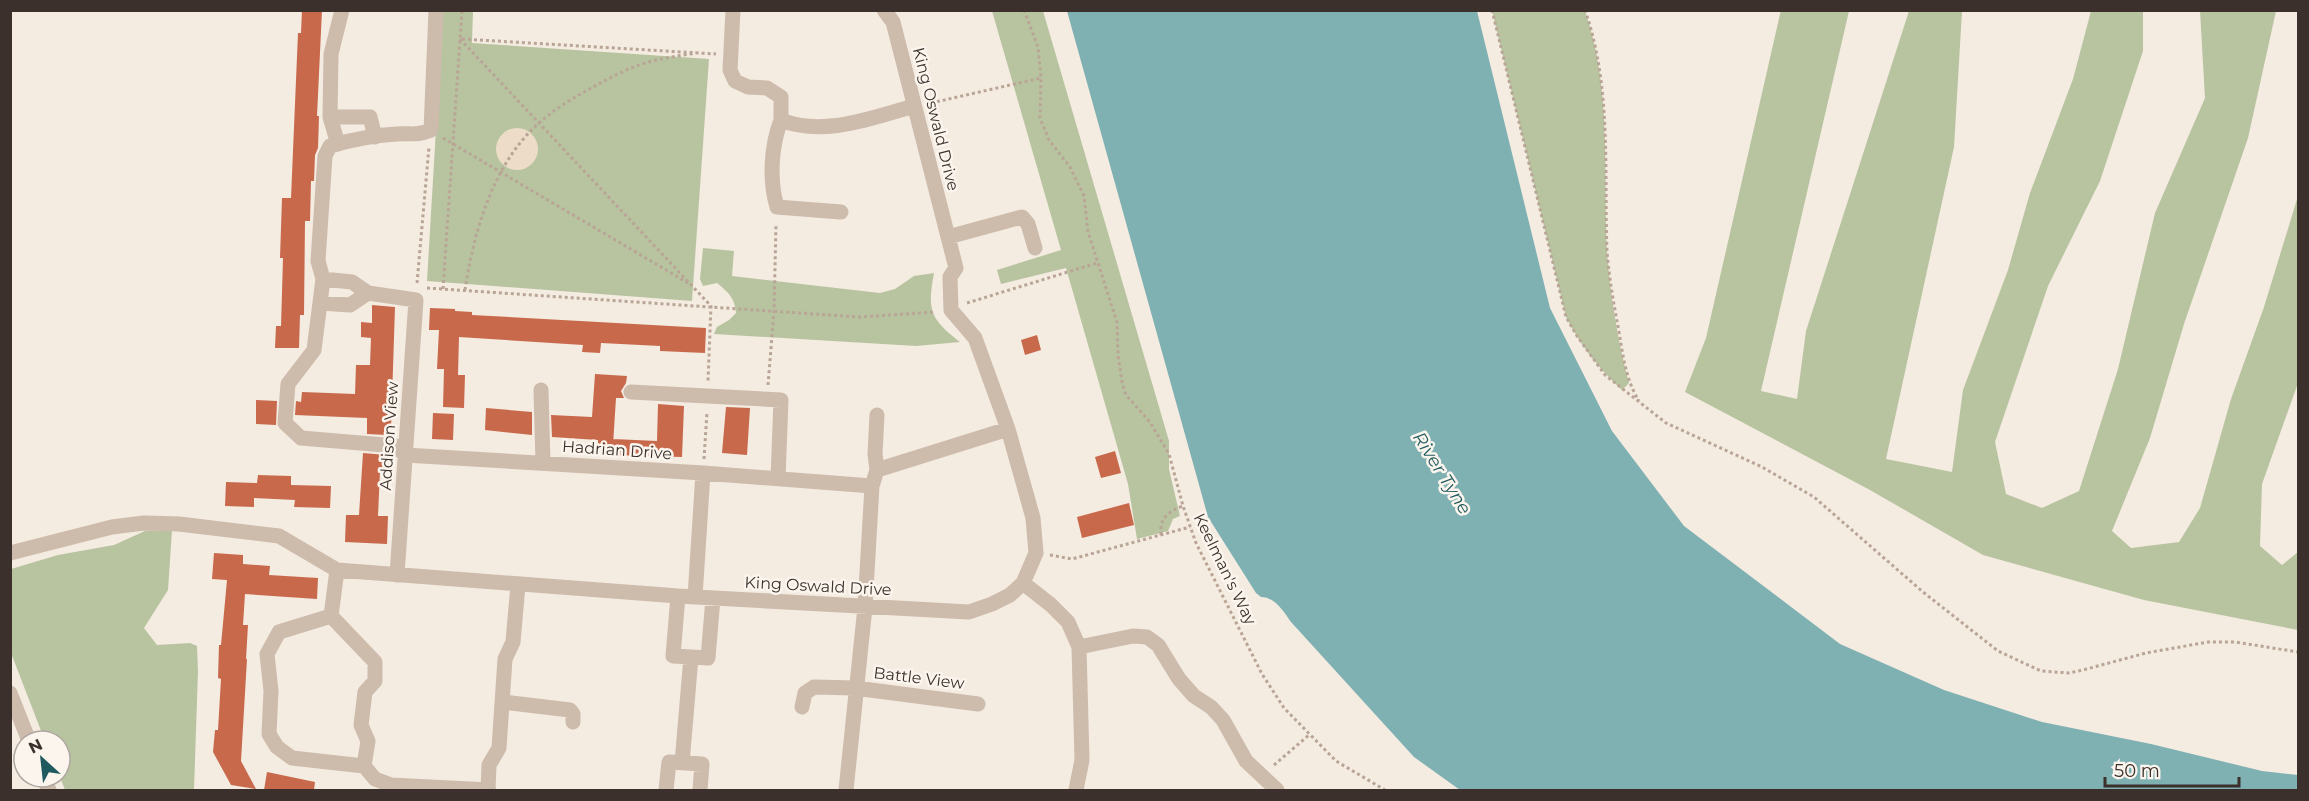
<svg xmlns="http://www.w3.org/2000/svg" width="2309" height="801" font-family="Montserrat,sans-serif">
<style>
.green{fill:#b8c4a0}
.plaza{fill:#ecdcc8}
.water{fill:#7fb0b2}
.building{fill:#c8694b}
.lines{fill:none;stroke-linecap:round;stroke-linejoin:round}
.path{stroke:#b9a596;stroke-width:3;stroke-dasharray:3 3;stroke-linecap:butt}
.minor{stroke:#cdbbac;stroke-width:15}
.labels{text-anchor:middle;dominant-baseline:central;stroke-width:5;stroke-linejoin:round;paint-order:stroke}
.street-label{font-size:16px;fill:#3b302b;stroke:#fbf5ee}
.water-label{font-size:18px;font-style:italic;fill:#1f5a5e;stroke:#fbf5ee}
</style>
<rect width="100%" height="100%" fill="#f4ebe1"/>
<!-- green -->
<path class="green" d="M1781,10L1849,11L1761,391L1797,399L1806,331L1909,11H1962L1954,147L1886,459L1952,472L1963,390L2008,270L2030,193L2073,79L2091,11H2143V51L2100,181L2048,286L1995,442L2006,494L2042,508L2079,491L2118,369L2155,213L2205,98L2200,11H2276L2248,138L2184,324L2150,438L2112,531L2131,548L2179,542L2200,508L2231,399L2264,307L2298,196V383L2262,484L2260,546L2282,565L2298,552V630L2144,600L1983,555L1870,490L1685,392L1706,338Z
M443,11H473L472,43L709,59L692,301L427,281Z
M992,11H1043L1169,441V469L1180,516L1173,519L1168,531L1137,539L1128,484L1066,268L1001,284L997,270L1061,250Z
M1492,11H1585C1612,89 1603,171 1607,251C1610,293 1618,343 1629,383L1622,390C1599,369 1580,345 1566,317Z
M703,248L734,251L732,276L880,293L895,289L914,276L934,273C927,310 930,319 960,342L916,346L714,334L717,327L729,320L736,313C735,298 728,292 717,283L703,286L700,279Z
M172,530L168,590L144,628L157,645L190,643L197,646L198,671L194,790H65L60,777V741H45L11,653V569L58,555L114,545L145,531Z"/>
<!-- plaza -->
<path class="plaza" d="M496 149a21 21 0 1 1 42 0a21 21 0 1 1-42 0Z"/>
<!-- water -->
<path class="water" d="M1067,11H1477L1550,308L1612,431L1684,526L1840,644L1944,690L2042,722L2151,744L2262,771L2298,775V790H1460L1414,757L1291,622C1283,611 1275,597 1261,597L1256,593L1208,517Z"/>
<!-- building -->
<path class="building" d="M302,10H322L317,116H319L318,148L315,155L314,181H311L310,221H305L304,315H300L299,348H275L276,326H281L283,258H280L282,198H291L298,33H301Z
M372,305L395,307L391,429H387V435L367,434V418L295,415L296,401L301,402L302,392L355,394L356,365H370L371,338L361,337V322L372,323Z
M430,308L455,309V311L472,312V315L706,328L705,353L660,351V346L601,343L600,353L582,352L583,345L459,337L458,375H465L464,408L443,407L444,369H437L439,330H429Z
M1037,335L1041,350L1025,355L1021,340Z
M595,374L627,376L626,383L621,391L624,398H616L613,445L598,444V440L552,437L551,415L592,417Z
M256,400L277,401L276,425L256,424Z
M658,404L684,406L682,457L612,455L613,439L657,441Z
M726,407L750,408L747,455L722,453Z
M486,408L532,412V435L485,430Z
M433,413L454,414L453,440L432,439Z
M1115,451L1121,473L1101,478L1095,457Z
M363,453L386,455V471H380L378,516H388L387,544L345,542L346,515H359Z
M258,475L291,476V485L331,486L330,508L294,507L295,500L254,498V507L225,506L226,482L257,483Z
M1129,503L1134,525L1082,538L1077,517Z
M214,553L243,555V564L270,566L269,575L318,578L317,599L245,594L243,625H248L246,659H247L241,761L256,789L231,785L213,752L215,730H218L221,679L218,678L219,645H221L227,580L212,579Z
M267,772L315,782L314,790H264Z"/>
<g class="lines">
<!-- path -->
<path class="path" d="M1024,10L1038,47L1041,78L1040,118L1049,140L1070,167L1084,196L1088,232L1117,322L1118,355L1122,382L1126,395L1150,422L1169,454L1183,506L1196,543L1262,674L1284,708L1336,761L1385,790
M1492,10L1566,317L1577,336L1605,375L1666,423L1762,467L1814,497L1923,592L1998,651L2041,671L2069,673L2083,670L2146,653L2208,642H2235L2298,652
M1585,10C1612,88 1604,170 1607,251C1609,278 1614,305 1619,332C1623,356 1626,380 1639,401
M460,39L711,306L708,381
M462,39L716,54
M931,103L1041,78
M443,138L688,283
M417,283L429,147
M427,288L859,317L935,312
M443,289L462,10
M465,290C474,231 493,163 540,122C556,108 575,97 593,87C613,76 634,65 656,60C670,57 684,55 697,53
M967,303L1097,263
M768,385L774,311L776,224
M704,459L707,412
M1161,535C1159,518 1169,511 1183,506
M1050,555L1072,559L1190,527
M1274,765L1309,735"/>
<!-- minor -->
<path class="minor" d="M733,10L730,70L735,81L748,87L767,88L781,97V120C823,137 872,118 914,106
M330,117H370L375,137
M781,120C771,146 769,180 777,207L841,212
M338,144L330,117L331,54L342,10
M948,237L1022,217L1028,224L1035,248
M323,279L314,350L288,384L285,423L301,438L396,446L405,455L703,473L695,597
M320,303L350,305L368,293
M541,390L543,463
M631,392L781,400L778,478
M877,415L875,454L877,470
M703,473L872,486
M10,553L112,527L144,523L179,524L279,536L337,570L678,596L969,612L992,604L1010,595L1023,583L1036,553L1033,518L1008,429L975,338L951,310L950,277L956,268L893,22L884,10
M337,570L331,616L375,662V681L365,692L361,725L368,741L364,766
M397,575L416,300L368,293L352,282L323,279L318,261L325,156L330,146C351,140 375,135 397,134C412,133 416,136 431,130L436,10
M1023,583L1051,605L1068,622L1079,647L1082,760L1076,790
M678,596L673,656L691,657
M331,616L279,632L267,654L271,691L269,734L277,747L292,758L364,766L375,779L391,785L489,790
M1079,647L1133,636L1147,637L1158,645L1179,679L1194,696L1211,707L1223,720L1246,761L1277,790
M10,693L29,741
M503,702L570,710L573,714V722
M802,707L805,693L814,687L855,688L978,704
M682,763L691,657L708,658L713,598
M43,777L49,790
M488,790L489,765L499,748L505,659L513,642L518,585
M666,790L669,762L702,764L700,790
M846,790L865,607L872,486L877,470L1008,429"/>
</g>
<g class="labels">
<!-- street labels -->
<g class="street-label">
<text transform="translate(936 119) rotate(76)">King Oswald Drive</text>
<text transform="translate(389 436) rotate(-86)">Addison View</text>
<text transform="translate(617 450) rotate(4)">Hadrian Drive</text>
<text transform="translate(1225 569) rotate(64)">Keelman's Way</text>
<text transform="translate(818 586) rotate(3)">King Oswald Drive</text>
<text transform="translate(919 678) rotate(7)">Battle View</text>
</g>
<!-- water labels -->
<g class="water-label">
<text transform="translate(1442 473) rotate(58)">River Tyne</text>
</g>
</g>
<!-- border -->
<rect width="2309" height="801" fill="none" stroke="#3b302b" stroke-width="24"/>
<!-- north arrow -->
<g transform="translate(42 759) rotate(333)"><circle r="28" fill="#fbf5ee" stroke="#aea6a0" stroke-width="1.5"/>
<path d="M0-4.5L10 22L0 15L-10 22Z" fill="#1f5a5e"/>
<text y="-9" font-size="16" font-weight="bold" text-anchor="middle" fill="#3b302b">N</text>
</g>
<!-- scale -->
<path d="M2105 777v9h134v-9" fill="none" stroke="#3b302b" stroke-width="3"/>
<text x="2114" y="777" font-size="18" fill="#3b302b" stroke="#fbf5ee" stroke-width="4.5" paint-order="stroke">50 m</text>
</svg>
